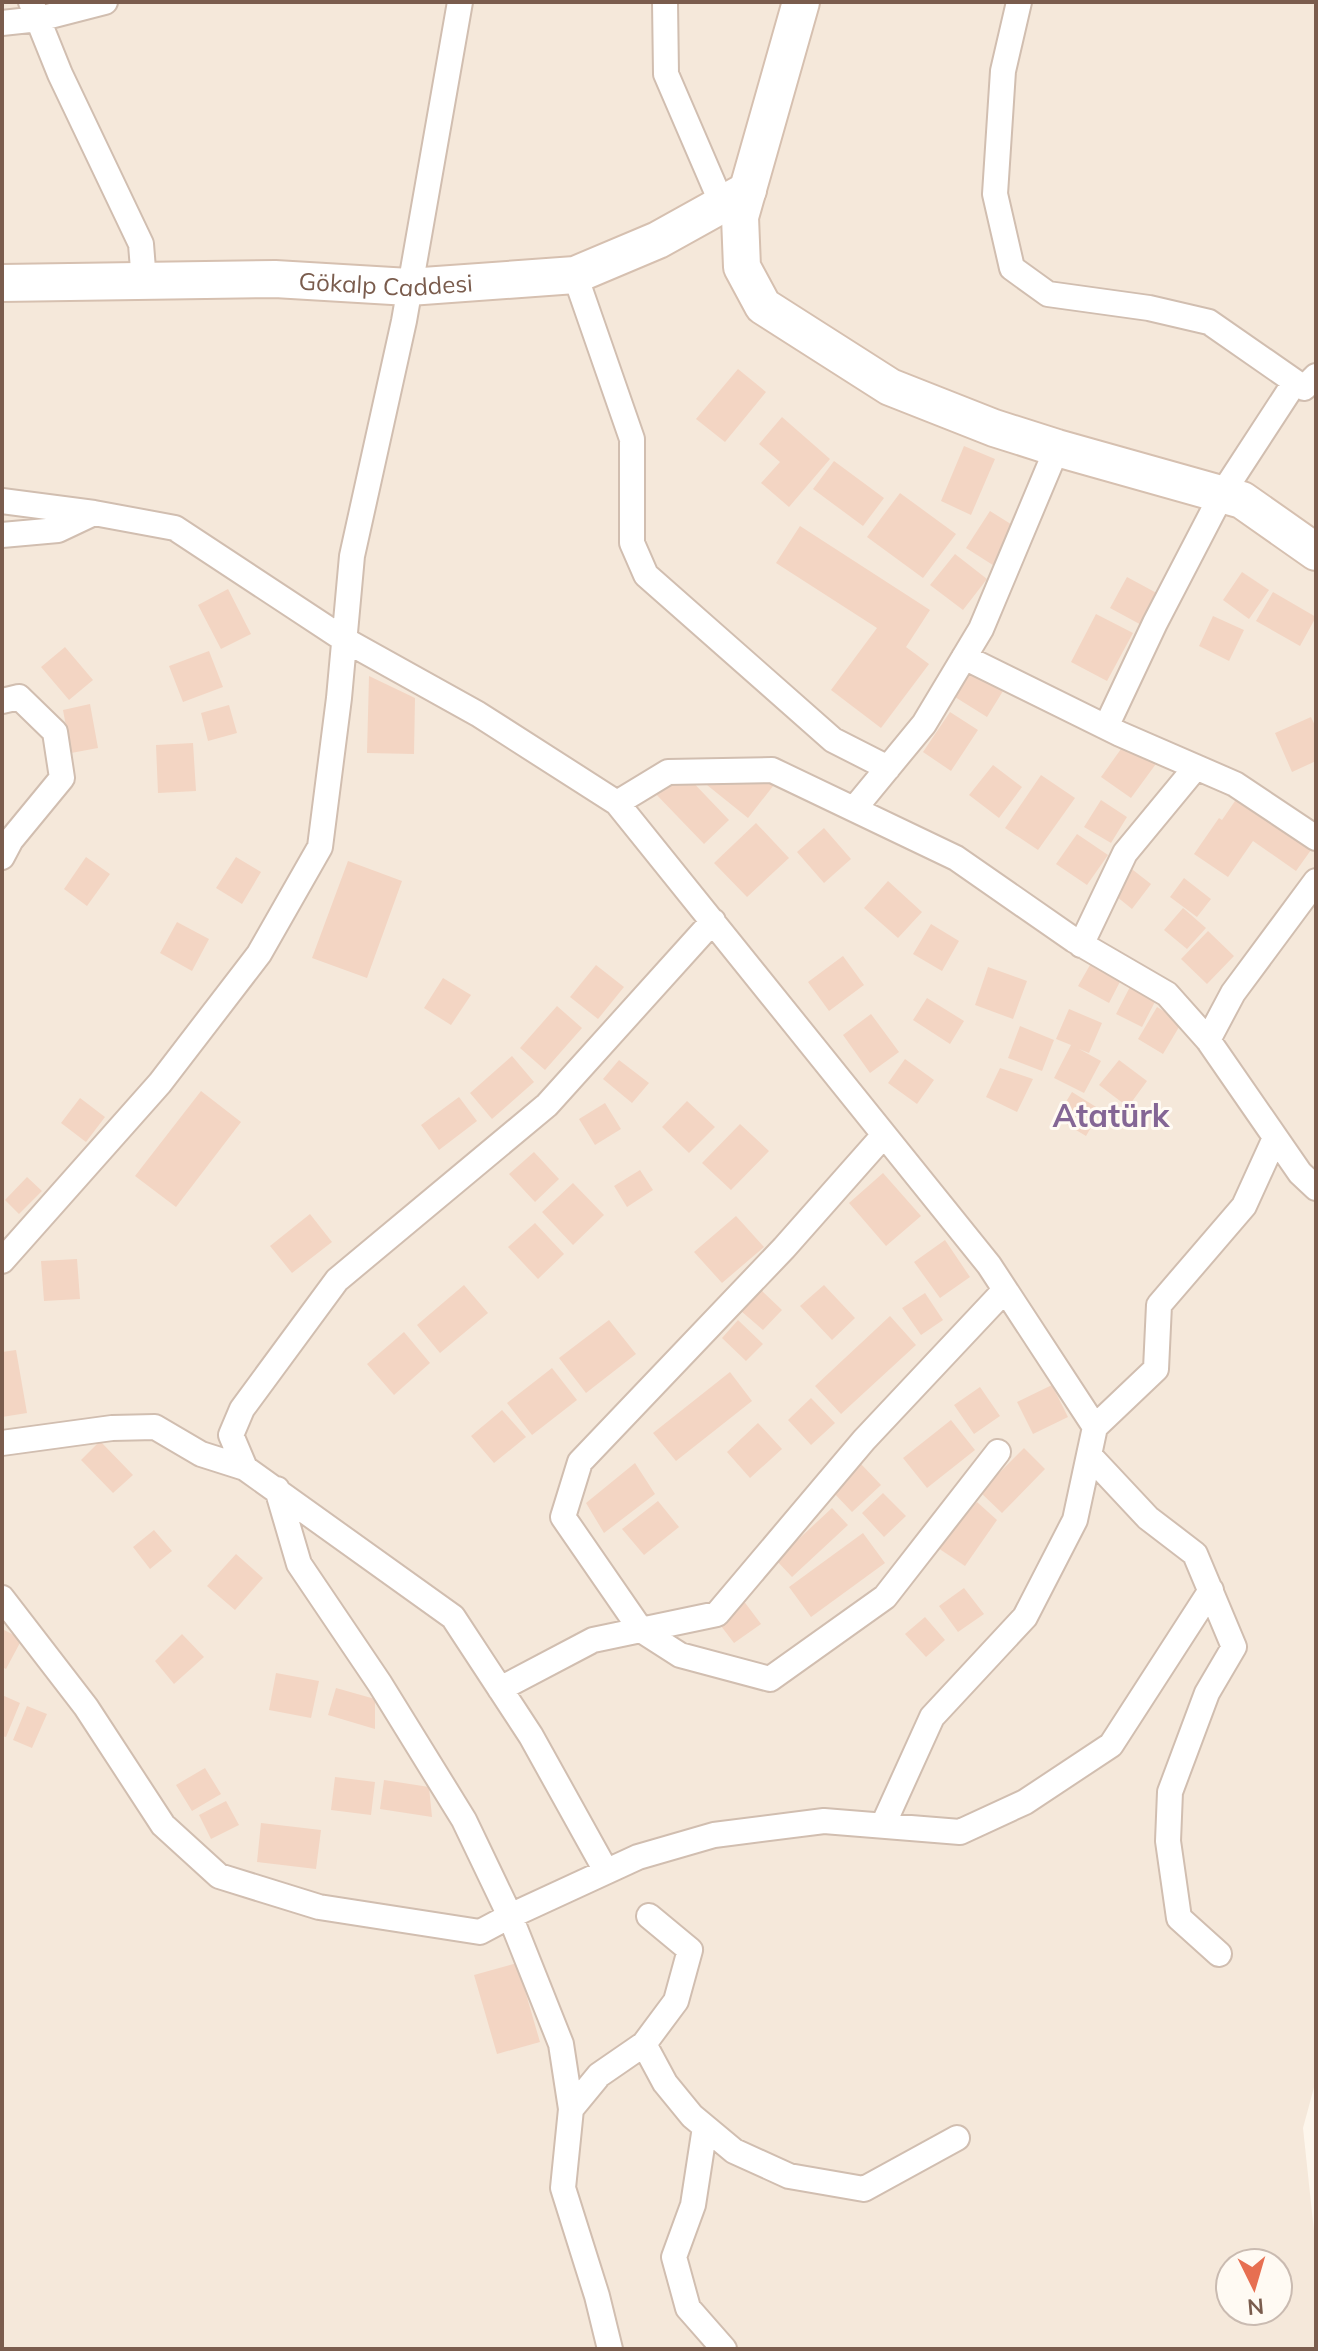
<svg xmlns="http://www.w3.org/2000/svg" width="1318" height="2351" font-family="Mulish,sans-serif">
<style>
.residential{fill:#f5e8da;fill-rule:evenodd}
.building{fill:#f3d5c3}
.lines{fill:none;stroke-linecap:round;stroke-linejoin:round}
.street-casing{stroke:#d1beb0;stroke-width:28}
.secondary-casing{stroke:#d6c0b0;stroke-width:40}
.street{stroke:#fff;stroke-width:24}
.secondary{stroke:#fff;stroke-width:36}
.labels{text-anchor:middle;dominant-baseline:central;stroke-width:6;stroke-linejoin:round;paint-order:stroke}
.street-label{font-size:24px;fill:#7a5c4d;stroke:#fffaf3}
.district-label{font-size:32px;font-weight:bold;fill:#846695;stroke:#fffaf3}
</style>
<rect width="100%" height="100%" fill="#fdf6ec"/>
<!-- residential -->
<path class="residential" d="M2,2H1316V2080L1303,2128L1316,2250V2349H2ZM1230,2263H1278V2311H1230Z"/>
<!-- building -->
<path class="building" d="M738,369L766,392L725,442L696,419Z
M782,417L830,459L789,507L761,483L780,462L759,444Z
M964,446L995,459L971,515L941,501Z
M834,461L884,498L863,526L813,489Z
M900,493L956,534L923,578L867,537Z
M990,511L1019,529L996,567L966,548Z
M800,526L930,610L906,647L929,664L881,728L831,690L877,628L776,563Z
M955,554L987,579L963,610L930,585Z
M1242,572L1269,590L1249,619L1223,600Z
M1127,577L1164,597L1147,628L1110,608Z
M228,589L251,634L221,649L198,605Z
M1273,592L1316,617L1300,646L1256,621Z
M1096,614L1133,633L1107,681L1071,662Z
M1213,616L1244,630L1229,661L1199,646Z
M65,647L93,680L69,700L41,667Z
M209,651L223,687L183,702L169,666Z
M971,671L1003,691L987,717L955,697Z
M369,676L415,698L414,754L367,753Z
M90,704L98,748L71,753L63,710Z
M229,705L237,733L208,741L201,713Z
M950,712L978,730L951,771L923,752Z
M1311,717L1316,728V761L1292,772L1275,733Z
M1126,742L1161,757L1131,798L1101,777Z
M193,743L196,791L158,793L156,745Z
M993,765L1022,787L999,818L969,795Z
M685,774L729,820L704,844L652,790Z
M715,775L777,781L748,818L707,785Z
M1041,775L1075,798L1038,850L1005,828Z
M1246,785L1316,843L1296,871L1253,841L1228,877L1194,854L1219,818L1222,820Z
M1101,800L1127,817L1111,843L1084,827Z
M756,823L789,858L747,897L714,863Z
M824,828L851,859L824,883L797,852Z
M1077,834L1108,855L1087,885L1056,864Z
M86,857L110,874L87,906L64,889Z
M236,857L261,872L242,904L216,888Z
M348,861L402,881L367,978L312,958Z
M1124,863L1151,884L1132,909L1111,892Z
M1184,878L1211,899L1197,917L1170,897Z
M888,881L922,912L898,938L864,908Z
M1183,908L1206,928L1187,949L1164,930Z
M177,922L209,939L192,971L160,953Z
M931,924L959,941L942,971L913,954Z
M1208,931L1234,956L1207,984L1181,959Z
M843,956L864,985L829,1011L808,982Z
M1094,958L1124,974L1109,1003L1078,986Z
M596,965L624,987L598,1019L570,997Z
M988,967L1027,981L1013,1019L975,1005Z
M443,978L471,995L451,1025L424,1008Z
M1133,981L1159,994L1142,1027L1116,1014Z
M927,998L964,1021L950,1044L913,1020Z
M557,1006L582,1028L545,1070L520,1048Z
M1157,1007L1182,1022L1163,1054L1138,1039Z
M1069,1009L1102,1023L1089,1053L1079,1049L1101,1061L1084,1093L1054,1078L1071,1045L1056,1039Z
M871,1014L899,1052L870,1073L843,1035Z
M1020,1026L1054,1040L1042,1071L1008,1058Z
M512,1056L534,1082L492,1119L470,1093Z
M905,1059L934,1080L917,1104L888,1083Z
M619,1060L649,1083L632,1103L603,1079Z
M1119,1060L1147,1081L1128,1107L1099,1085Z
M1000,1068L1033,1079L1017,1112L986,1097Z
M201,1091L241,1122L176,1207L135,1176Z
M1072,1092L1101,1110L1086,1136L1056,1118Z
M459,1097L477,1121L439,1150L421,1125Z
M80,1098L105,1117L86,1142L61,1123Z
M687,1101L715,1127L689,1153L662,1127Z
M605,1103L621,1129L595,1145L579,1119Z
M740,1124L769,1151L731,1190L702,1163Z
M534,1152L559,1179L535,1202L509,1174Z
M640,1170L653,1190L627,1207L614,1186Z
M883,1173L921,1216L886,1246L849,1203Z
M27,1177L42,1191L19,1214L5,1200Z
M573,1183L604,1215L573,1245L542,1212Z
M310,1214L332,1242L292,1273L270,1246Z
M736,1216L764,1247L722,1283L694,1252Z
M535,1223L564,1254L538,1279L508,1247Z
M945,1240L970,1277L940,1298L914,1262Z
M77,1259L80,1299L44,1301L41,1261Z
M464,1285L488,1313L440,1353L417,1325Z
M824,1285L855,1318L832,1340L800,1306Z
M761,1290L782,1310L763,1330L741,1311Z
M925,1293L943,1320L921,1335L902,1308Z
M890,1316L916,1345L841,1414L815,1386Z
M609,1320L636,1354L586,1393L559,1358Z
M738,1320L763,1344L746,1361L722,1338Z
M404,1332L430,1363L394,1395L367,1364Z
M16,1350L27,1413L2,1417V1352Z
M552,1368L577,1400L532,1435L507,1403Z
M730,1372L752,1401L676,1461L653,1433Z
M1052,1385L1068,1417L1033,1434L1017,1402Z
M980,1387L1000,1416L974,1434L954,1405Z
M811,1398L835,1423L811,1445L788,1420Z
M502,1410L526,1437L494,1463L471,1436Z
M951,1420L975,1450L927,1488L903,1458Z
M758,1423L782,1449L750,1478L727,1452Z
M100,1441L133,1475L113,1493L81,1460Z
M1024,1448L1045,1469L1002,1513L980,1492Z
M635,1463L655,1494L604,1533L586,1503Z
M861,1464L881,1485L852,1512L832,1491Z
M883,1493L906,1516L884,1537L862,1513Z
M658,1501L679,1527L644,1555L622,1529Z
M977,1502L997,1520L965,1566L938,1548Z
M832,1508L848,1525L792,1577L776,1560Z
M154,1530L172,1551L150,1569L133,1547Z
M863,1533L885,1563L811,1617L789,1587Z
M236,1554L263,1578L235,1610L207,1586Z
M964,1588L984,1614L958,1632L939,1606Z
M743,1600L761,1624L734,1643L721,1626Z
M925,1617L945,1640L926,1657L905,1634Z
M2,1629L22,1639L6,1669L2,1667Z
M182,1634L204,1657L174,1684L155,1661Z
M276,1673L319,1681L311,1718L269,1710Z
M336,1688L375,1699V1729L328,1715Z
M2,1695L20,1703L6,1737L2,1736Z
M27,1706L47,1714L32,1748L13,1740Z
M205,1768L221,1794L192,1811L176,1785Z
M335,1777L375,1782L371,1815L331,1810Z
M384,1780L429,1787L432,1817L380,1809Z
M226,1801L239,1825L211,1839L199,1815Z
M261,1823L321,1830L316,1869L257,1862Z
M517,1963L540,2042L497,2054L474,1975Z"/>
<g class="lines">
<defs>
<path id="street" d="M31,2L60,74L141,244L144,282
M665,2L666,74L722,204
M1019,2L1003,71L995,194L1012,268L1048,294L1149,308L1209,322L1304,388L1316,376
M2,23L39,19L105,2
M575,275L632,439V543L646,575L833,740L888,768
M2,501L94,513L175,528L345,640L478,714L617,803L989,1265L1095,1427
M2,535L58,530L94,513
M964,657L1120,734L1235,784L1316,838
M2,701L19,697L55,732L62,778L11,840L2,857
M1106,727L1155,623L1222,494L1295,382
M617,803L668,772L772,770L956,858L1074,940L1167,994L1208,1040L1300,1173L1316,1188
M854,809L924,724L981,629L1057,448
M1081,945L1125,853L1196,767
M1208,1040L1233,993L1316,881
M884,1135L784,1248L580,1462L563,1517L641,1630L680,1655L770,1679L885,1597L998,1452
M2,1261L160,1083L259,954L320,847L339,698L352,556L404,321L460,2
M2,1443L112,1428L155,1427L201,1454L245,1468
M1089,1455L1148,1518L1195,1554L1234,1647L1207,1693L1170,1792L1168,1841L1179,1918L1219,1954
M277,1489L299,1564L380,1684L464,1820L510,1916L561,2044L571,2109L563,2188L597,2296L610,2349
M2,1598L86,1707L163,1825L219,1876L319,1907L480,1932L510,1916L638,1857L714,1835L824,1821L960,1832L1025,1802L1111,1745L1211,1590
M500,1689L593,1640L717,1614L864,1440L1005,1290
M883,1825L932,1717L1025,1617L1075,1520L1095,1427L1156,1369L1159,1305L1244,1206L1275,1138
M606,1871L531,1736L453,1617L245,1468L231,1435L242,1409L337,1280L547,1105L713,921
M644,2044L665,2083L692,2116L734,2151L789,2176L864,2189L957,2138
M571,2109L599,2075L644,2044L676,2001L690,1950L649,1916
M705,2127L693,2205L674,2257L688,2308L724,2349"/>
<g id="secondary">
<path d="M801,2L740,217L742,267L763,306L890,387L994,428L1057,448L1242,500L1316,552"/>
<path id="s1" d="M2,283L275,279L409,287L575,275L658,240L748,190"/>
</g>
</defs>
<!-- street casing -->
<use href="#street" class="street-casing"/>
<!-- secondary casing -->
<use href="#secondary" class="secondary-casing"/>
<!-- street -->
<use href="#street" class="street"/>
<!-- secondary -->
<use href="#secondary" class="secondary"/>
</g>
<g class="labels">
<!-- street labels -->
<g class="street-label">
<text stroke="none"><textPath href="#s1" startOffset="384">Gökalp Caddesi</textPath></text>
</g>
<!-- district labels -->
<g class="district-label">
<text x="1111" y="1115">Atatürk</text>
</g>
</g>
<!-- border -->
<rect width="1318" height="2351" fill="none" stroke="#7a5c4d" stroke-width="8"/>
<!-- north arrow -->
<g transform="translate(1254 2287) rotate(175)"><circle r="38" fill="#fffaf3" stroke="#cabbb1" stroke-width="2"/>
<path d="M0-6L14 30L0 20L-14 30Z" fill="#e76f51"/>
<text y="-12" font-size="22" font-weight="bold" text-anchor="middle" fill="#7a5c4d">N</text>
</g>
</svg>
